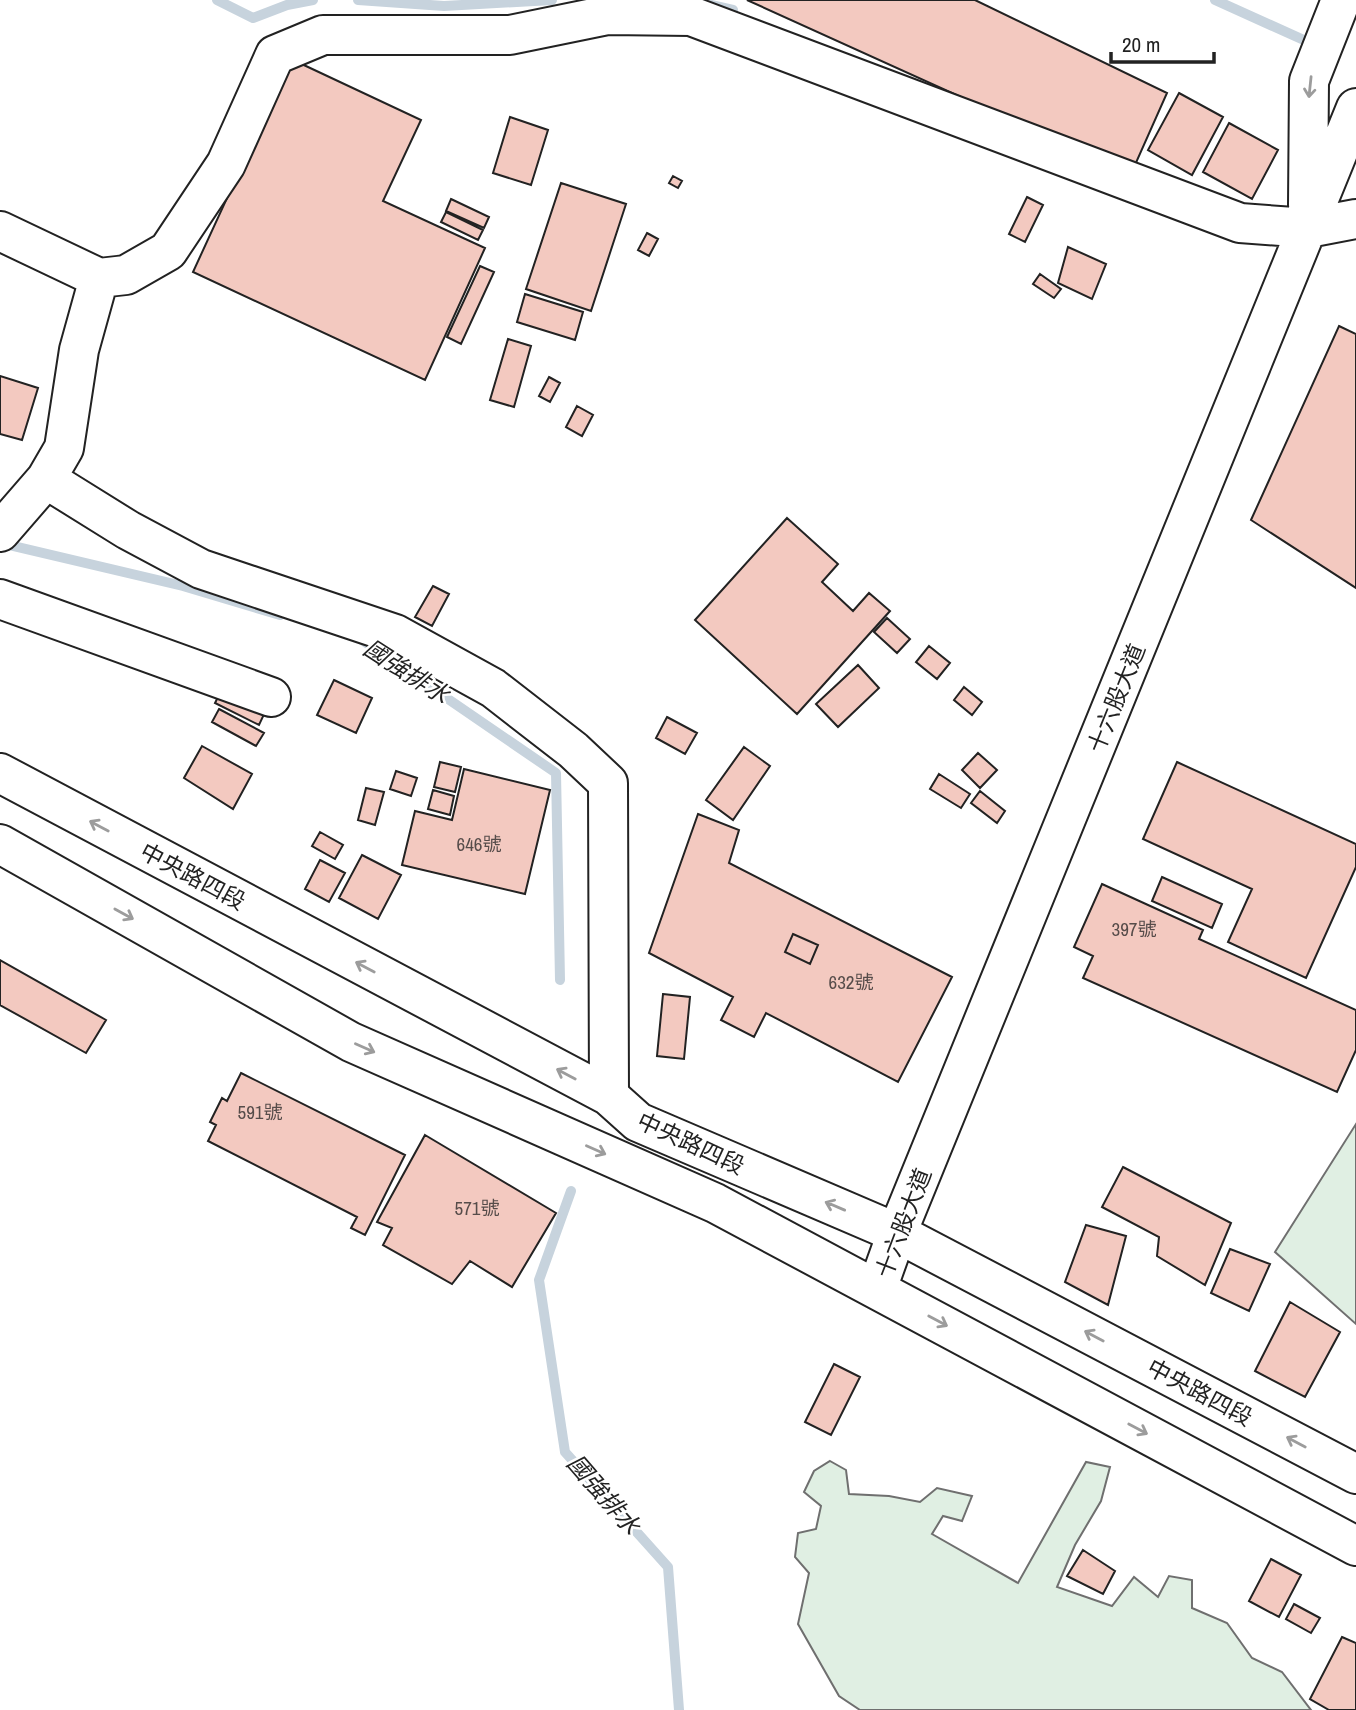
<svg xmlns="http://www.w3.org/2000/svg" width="1356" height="1710" font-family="'Archivo Narrow','Noto Sans TC',sans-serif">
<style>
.green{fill:#e0efe3;stroke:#6f6f6f;stroke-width:2}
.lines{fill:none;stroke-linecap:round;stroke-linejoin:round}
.stream{stroke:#c7d3dd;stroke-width:10}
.building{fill:#f3c9c0;stroke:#222;stroke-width:2;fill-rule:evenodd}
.minor-casing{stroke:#222;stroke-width:42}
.minor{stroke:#fff;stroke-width:38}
.oneway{stroke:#9c9c9c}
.labels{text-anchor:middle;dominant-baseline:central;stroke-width:5;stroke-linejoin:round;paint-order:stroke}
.number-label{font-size:19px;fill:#564c4a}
.street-label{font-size:23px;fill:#222;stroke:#fff}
.water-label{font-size:24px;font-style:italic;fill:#222;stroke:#fff}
</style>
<rect width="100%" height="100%" fill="#fff"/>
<!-- green -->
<path class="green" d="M1356,1124V1324L1275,1252Z
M830,1461L846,1470L849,1494L889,1496L920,1502L937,1488L972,1496L962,1521L943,1516L932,1534L1018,1583L1086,1462L1110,1467L1101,1501L1075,1545L1057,1587L1112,1606L1134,1577L1158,1597L1169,1576L1192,1580V1608L1227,1623L1252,1658L1282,1672L1311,1710H860L839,1696L798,1624L809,1573L795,1557L798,1533L816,1529L821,1506L804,1492L814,1471Z"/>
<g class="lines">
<!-- stream -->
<path class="stream" d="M217,0L253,18L287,5L313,0
M358,0L444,6L552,0
M1215,0L1306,41
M711,5L733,10
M1,543L183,586L280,615
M362,640L556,773L560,980
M571,1191L539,1280L565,1452L668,1567L679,1710"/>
</g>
<!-- building -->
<path class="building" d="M747,0H975L1167,93L1131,174Z
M291,59L421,120L383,201L485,248L425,380L193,272Z
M1179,93L1223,117L1192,175L1148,150Z
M510,117L548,130L531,185L493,173Z
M1229,123L1278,150L1252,199L1203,172Z
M673,176L682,181L678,188L669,183Z
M561,183L626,204L591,311L526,289Z
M1027,197L1043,205L1025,242L1009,234Z
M451,199L489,217L484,228L446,211Z
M446,212L483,230L478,240L441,222Z
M647,233L658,239L649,256L638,250Z
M1068,247L1106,264L1092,299L1058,283Z
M480,266L494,272L461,344L447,337Z
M1040,274L1061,289L1054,298L1033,284Z
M525,294L583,312L575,340L517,322Z
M1339,326L1356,334V588L1251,520Z
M508,339L531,346L514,407L490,400Z
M0,376L38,388L22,440L0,434Z
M549,377L560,383L550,402L539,396Z
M577,406L593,415L582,436L566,427Z
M787,518L838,564L822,582L853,611L869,593L890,611L797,714L695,620Z
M433,586L449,594L432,626L415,617Z
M887,618L910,639L897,653L874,632Z
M929,646L950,663L937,679L916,662Z
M858,665L879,688L838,727L816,704Z
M334,680L372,698L356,733L317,715Z
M964,687L982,702L972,715L954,700Z
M222,689L266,710L259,725L215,703Z
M219,709L264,733L256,746L212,722Z
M667,717L697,733L685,754L656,738Z
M202,746L252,774L233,809L184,778Z
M744,747L770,766L733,820L706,800Z
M978,753L997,770L980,788L962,770Z
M440,762L461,767L455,792L434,787Z
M1177,762L1356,844V867L1306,978L1228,942L1252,889L1143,839Z
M464,769L550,790L525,894L402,865L415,811L452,820Z
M396,771L417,778L411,796L390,789Z
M939,774L970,794L961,808L930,789Z
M366,788L384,792L375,825L358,820Z
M433,790L454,796L450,815L428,809Z
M980,791L1005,811L997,823L971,803Z
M698,814L739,830L729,863L952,977L898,1082L766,1013L754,1037L721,1020L733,997L649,953ZM793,934L818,945L810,964L785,952Z
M320,832L343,845L335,859L312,846Z
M362,855L401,875L378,919L339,898Z
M320,860L345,873L329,902L305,889Z
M1162,877L1222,904L1212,928L1152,901Z
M1102,884L1203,930L1199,939L1356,1010V1050L1337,1092L1083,978L1093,956L1074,947Z
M793,934L818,945L810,964L785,952Z
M0,960L106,1020L86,1053L0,1005Z
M663,994L690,997L684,1059L657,1056Z
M241,1073L405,1155L365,1235L351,1228L357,1217L208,1141L216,1125L210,1122L222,1098L227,1101Z
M425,1135L556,1213L512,1287L470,1261L452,1284L383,1245L392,1228L377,1222Z
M1123,1167L1231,1223L1205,1285L1157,1256L1159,1237L1102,1207Z
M1086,1225L1126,1236L1108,1305L1065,1282Z
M1230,1249L1270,1264L1249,1311L1211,1293Z
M1290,1302L1340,1332L1305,1397L1255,1371Z
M834,1364L860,1377L831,1435L805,1422Z
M1083,1550L1115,1571L1103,1594L1067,1576Z
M1271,1559L1301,1575L1279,1617L1249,1601Z
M1294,1604L1320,1618L1311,1633L1286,1619Z
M1342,1637L1356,1643V1710H1329L1310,1699Z"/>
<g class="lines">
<defs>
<path id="minor" d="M1308,205L1309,81L1341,0
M0,231L99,278L126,275L168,251L226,164L275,55L323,35H510L608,15L691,16L1240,223L1308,228L1356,219
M46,479L128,530L201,569L395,634L493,688L573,750L608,783L609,1096
M0,532L46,479L64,448L79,350L99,278
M0,599L271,697
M0,773L609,1096L638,1122L897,1233L1356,1474
M0,844L351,1042L715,1203L1356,1546
M877,1289L897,1233L1356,108"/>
</defs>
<!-- minor casing -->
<use href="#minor" class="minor-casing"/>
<!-- minor -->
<use href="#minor" class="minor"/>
</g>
<!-- one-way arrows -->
<defs><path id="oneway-shaft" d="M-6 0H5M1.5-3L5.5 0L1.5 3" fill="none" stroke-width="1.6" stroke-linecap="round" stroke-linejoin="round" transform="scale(1.75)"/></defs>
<g class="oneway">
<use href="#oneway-shaft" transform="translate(1310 87) rotate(96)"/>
<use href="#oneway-shaft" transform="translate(99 826) rotate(-152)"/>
<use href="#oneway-shaft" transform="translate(124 914) rotate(29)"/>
<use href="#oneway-shaft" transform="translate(365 967) rotate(-152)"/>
<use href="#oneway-shaft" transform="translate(365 1048) rotate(24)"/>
<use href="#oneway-shaft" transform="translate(566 1074) rotate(-152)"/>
<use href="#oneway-shaft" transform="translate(596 1150) rotate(24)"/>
<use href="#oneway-shaft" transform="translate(835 1206) rotate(-157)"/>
<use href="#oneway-shaft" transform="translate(938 1321) rotate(28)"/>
<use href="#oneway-shaft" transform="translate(1094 1336) rotate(-152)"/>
<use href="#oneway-shaft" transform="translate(1138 1429) rotate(28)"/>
<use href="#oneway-shaft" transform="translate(1296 1442) rotate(-152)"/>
</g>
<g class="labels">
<!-- number labels -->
<g class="number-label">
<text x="479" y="844">646號</text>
<text x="1134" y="929">397號</text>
<text x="851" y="982">632號</text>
<text x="260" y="1112">591號</text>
<text x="477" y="1208">571號</text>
</g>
<!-- street labels -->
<g class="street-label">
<text transform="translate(1116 698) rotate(-68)">十六股大道</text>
<text transform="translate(193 876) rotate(28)">中央路四段</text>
<text transform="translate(691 1143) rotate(25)">中央路四段</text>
<text transform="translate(903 1223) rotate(-69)">十六股大道</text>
<text transform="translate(1200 1392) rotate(28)">中央路四段</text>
</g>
<!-- water labels -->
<g class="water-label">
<text transform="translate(407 671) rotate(33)">國強排水</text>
<text transform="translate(604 1494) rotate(49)">國強排水</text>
</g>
</g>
<!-- scale -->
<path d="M1111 52v10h103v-10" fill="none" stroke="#222222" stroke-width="3.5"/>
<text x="1122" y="52" font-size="21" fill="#222222" stroke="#ffffff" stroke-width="5" paint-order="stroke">20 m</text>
</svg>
